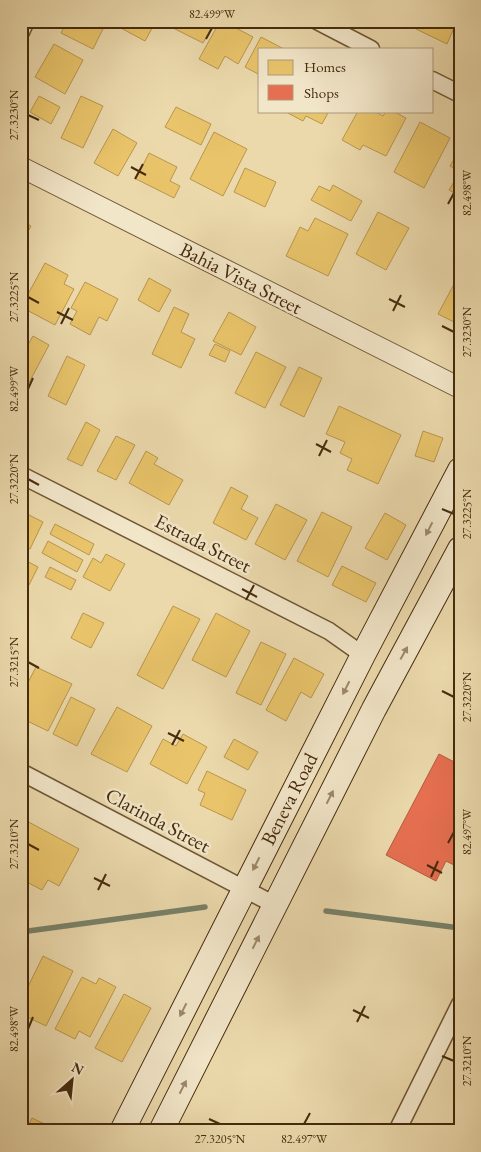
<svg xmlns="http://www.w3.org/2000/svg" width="481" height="1152" font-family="'EB Garamond',serif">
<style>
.homes{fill:#e9c46a;stroke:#b8964e}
.shops{fill:#e76f51;stroke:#b75b3c}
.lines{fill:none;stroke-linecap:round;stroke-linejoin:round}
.stream{stroke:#788168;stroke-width:5.5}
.minor-casing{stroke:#6f5634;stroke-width:19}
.tertiary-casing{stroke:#6f5634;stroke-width:22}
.secondary-casing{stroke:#462b0c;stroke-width:26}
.minor{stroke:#f2e6c9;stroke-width:16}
.tertiary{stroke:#f2e6c9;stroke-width:20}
.secondary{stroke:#f2e6c9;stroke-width:24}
.oneway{fill:#9c886a}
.ticks{fill:none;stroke:#462b0c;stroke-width:2}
.labels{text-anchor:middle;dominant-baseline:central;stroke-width:5;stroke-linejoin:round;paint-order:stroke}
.street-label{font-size:20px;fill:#462b0c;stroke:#f2e6c9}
.neatline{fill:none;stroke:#462b0c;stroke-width:2}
.ticks-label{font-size:12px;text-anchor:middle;fill:#462b0c}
</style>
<rect width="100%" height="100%" fill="#ebd9ac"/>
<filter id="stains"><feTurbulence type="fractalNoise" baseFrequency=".004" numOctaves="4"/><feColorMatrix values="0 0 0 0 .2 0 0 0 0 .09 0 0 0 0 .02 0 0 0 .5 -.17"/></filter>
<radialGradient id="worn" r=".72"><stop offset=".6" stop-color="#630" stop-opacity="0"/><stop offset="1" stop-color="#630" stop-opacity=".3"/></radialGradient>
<!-- homes -->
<path class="homes" d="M67,21H107L93,49L61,33Z
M122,21H156L145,41L119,27Z
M166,21H215L203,43L165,24Z
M220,21H223L253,37L238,64L225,56L218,69L199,59Z
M419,21H457L447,44L416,29Z
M261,37L284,49H260V75L245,67Z
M54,44L83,60L65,94L35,77Z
M39,96L60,107L51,124L30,112Z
M81,96L103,106L83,148L61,138Z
M176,107L211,124L201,145L165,127Z
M284,111H329L322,124L306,116L303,121Z
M358,111H374L383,116L386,111H393L406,118L386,156L363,145L360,150L342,140Z
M420,122L450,138L424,188L394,172Z
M113,129L137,143L118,176L94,163Z
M214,132L247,149L223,196L190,179Z
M460,149V171L450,166Z
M149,153L177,167L170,181L180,186L174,198L136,179Z
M245,168L276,182L265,207L234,192Z
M460,172V196L449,190Z
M333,185L362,201L351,221L311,200L319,186L330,191Z
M378,212L409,228L386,270L356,254Z
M315,218L348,234L328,276L286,256L300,227L308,231Z
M21,221L31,226L21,244Z
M45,263L68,275L64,284L74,289L55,325L21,307Z
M460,273V325L438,314Z
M149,278L171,290L159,312L138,300Z
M85,282L118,299L107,321L99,317L90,335L70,324L77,311L71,308Z
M174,307L189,314L181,332L195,339L181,368L152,354Z
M229,312L256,327L241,355L213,341Z
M33,336L49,345L24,392L21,390V357Z
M215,344L230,351L225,362L209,355Z
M256,352L286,367L265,408L235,393Z
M67,356L85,365L66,405L48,396Z
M299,367L322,378L304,417L280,405Z
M339,406L401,435L378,484L347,470L352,459L340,453L345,442L326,434Z
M86,422L100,430L82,466L67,459Z
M423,431L443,438L434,462L415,456Z
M116,436L135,445L116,480L97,471Z
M146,451L158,458L154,464L183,480L169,505L129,483Z
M231,487L248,496L241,509L258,518L246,540L213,523Z
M276,504L307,520L285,560L255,544Z
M322,512L352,527L328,577L297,561Z
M385,513L406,525L387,560L365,548Z
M27,514L43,522L30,549L21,545V524Z
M55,524L94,544L89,555L50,534Z
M48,541L83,560L77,572L42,553Z
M106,554L125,564L110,591L83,577L93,558L101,563Z
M21,558L38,567L29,585L21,580Z
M342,566L376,583L366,602L332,585Z
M50,567L76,580L71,590L45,577Z
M173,606L200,619L163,689L137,675Z
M83,613L104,623L91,648L71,638Z
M216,613L250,631L226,677L192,660Z
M261,642L286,654L261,705L236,693Z
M294,658L324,674L311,698L301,692L286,721L266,710Z
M36,667L72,684L48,731L21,718V696Z
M71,697L95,709L77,746L53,734Z
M117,707L152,726L127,772L91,754Z
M183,734L207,747L187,784L150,764L163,739L176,746Z
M234,739L258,752L248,770L224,757Z
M207,771L246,790L232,820L200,805L205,793L198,790Z
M23,819L79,849L59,886L48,880L42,890L21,879V823Z
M43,956L73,971L46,1026L21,1014V1001Z
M21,957L28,960L21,974Z
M82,977L96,984L99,978L116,987L90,1037L79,1031L75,1039L55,1029Z
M124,994L151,1008L122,1062L95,1048Z
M32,1118L53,1128L55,1123L71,1131H26Z"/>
<!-- shops -->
<path class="shops" d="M439,754L460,765V868L446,861L436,881L386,855Z"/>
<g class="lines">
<!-- stream -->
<path class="stream" d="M326,911L460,928
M21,932L205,907"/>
<defs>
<path id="minor" d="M317,21L371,49
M21,32L26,21
M432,80L460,94
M21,475L329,631L363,655
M21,772L275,905
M397,1131L460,1004"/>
<path id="tertiary" d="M21,167L460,388"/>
<path id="secondary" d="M122,1131L363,655L460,470
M161,1131L374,709L460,549"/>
</defs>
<!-- minor casing -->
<use href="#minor" class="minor-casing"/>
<!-- tertiary casing -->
<use href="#tertiary" class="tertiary-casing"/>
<!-- secondary casing -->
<use href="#secondary" class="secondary-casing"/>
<!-- minor -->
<use href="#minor" class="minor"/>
<!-- tertiary -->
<use href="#tertiary" class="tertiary"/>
<!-- secondary -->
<use href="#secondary" class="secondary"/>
</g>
<!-- one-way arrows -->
<defs><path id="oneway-solid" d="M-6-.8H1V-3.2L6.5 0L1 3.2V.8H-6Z" transform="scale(1.25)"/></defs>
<g class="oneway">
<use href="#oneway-solid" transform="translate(429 529) rotate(117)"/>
<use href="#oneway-solid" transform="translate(404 653) rotate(-61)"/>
<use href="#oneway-solid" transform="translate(346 688) rotate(117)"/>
<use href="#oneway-solid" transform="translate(330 797) rotate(-63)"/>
<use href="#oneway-solid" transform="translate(256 864) rotate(117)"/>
<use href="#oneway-solid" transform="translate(256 942) rotate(-63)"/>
<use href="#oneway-solid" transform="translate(183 1010) rotate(117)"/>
<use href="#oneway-solid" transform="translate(183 1087) rotate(-63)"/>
</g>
<!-- ticks -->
<path class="ticks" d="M206,39L212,28M28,115L39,120M131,167L146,175M135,179L143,164M448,204L454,193M28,297L39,303M389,299L405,307M393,311L401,295M57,312L73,320M61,324L69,308M442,326L454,332M28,389L33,378M316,444L331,452M319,456L327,440M28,479L39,485M442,509L454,514M242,589L257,597M246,600L254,585M28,662L39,668M442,691L454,697M168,733L184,741M172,745L180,730M448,843L454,832M28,844L39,850M427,865L442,873M431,877L438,861M94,878L110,886M98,890L106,874M353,1010L369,1018M357,1022L365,1006M28,1029L33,1017M442,1056L454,1061M209,1119L220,1124M304,1124L310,1113"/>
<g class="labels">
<!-- street labels -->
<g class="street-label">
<text transform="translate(241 278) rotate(27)">Bahia Vista Street</text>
<text transform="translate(203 543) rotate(27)">Estrada Street</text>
<text transform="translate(289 799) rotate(-63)">Beneva Road</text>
<text transform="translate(158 820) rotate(28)">Clarinda Street</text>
</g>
</g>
<!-- margin -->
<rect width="481" height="1152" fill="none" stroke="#ebd9ac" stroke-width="55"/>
<!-- legend -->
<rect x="258" y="48" width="175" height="65" fill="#f2e6c9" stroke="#ad9b7d"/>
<rect x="268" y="60" width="25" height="15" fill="#e9c46a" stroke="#ad9b7d"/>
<text x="304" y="72" font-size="15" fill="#462b0c">Homes</text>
<rect x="268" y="85" width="25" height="15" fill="#e76f51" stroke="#ad9b7d"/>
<text x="304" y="98" font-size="15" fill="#462b0c">Shops</text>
<!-- north arrow -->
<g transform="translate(72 1080) rotate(27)" stroke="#f2e6c9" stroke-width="4" paint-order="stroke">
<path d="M0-4L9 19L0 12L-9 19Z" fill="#462b0c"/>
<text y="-8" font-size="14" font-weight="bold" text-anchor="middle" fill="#462b0c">N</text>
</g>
<rect x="28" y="28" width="426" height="1096" class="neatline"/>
<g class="ticks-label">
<text x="212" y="18">82.499°W</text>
<text transform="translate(14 115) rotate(-90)" y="4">27.3230°N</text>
<text transform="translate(467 193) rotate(-90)" y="4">82.498°W</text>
<text transform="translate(14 297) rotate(-90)" y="4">27.3225°N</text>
<text transform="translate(467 332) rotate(-90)" y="4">27.3230°N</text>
<text transform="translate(14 389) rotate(-90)" y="4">82.499°W</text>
<text transform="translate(14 479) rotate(-90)" y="4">27.3220°N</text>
<text transform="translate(467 514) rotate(-90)" y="4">27.3225°N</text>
<text transform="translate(14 662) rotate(-90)" y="4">27.3215°N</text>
<text transform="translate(467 697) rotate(-90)" y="4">27.3220°N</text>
<text transform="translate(467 832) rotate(-90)" y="4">82.497°W</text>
<text transform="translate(14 844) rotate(-90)" y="4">27.3210°N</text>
<text transform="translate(14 1029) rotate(-90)" y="4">82.498°W</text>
<text transform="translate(467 1061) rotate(-90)" y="4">27.3210°N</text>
<text x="220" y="1143">27.3205°N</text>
<text x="304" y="1143">82.497°W</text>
</g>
<rect width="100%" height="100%" filter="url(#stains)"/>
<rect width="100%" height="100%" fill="url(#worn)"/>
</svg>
